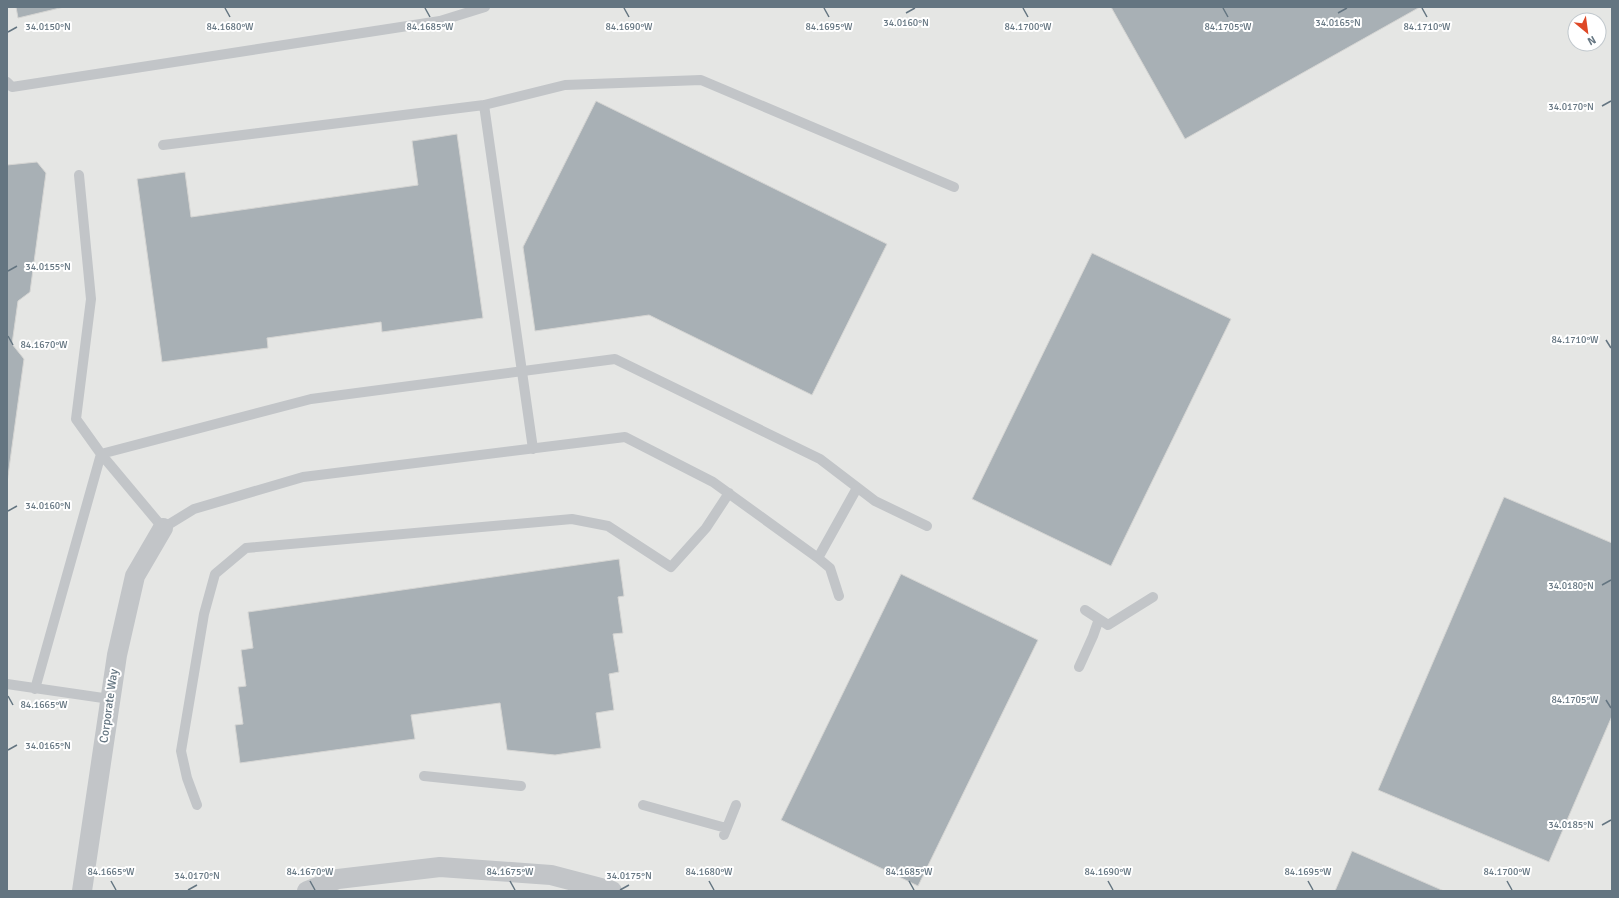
<svg xmlns="http://www.w3.org/2000/svg" width="1619" height="898" font-family="Signika,sans-serif">
<style>
.built{fill:#e5e6e4;fill-rule:evenodd}
.building{fill:#a8b0b5;stroke:#d5d5d3}
.lines{fill:none;stroke-linecap:round;stroke-linejoin:round}
.lane{stroke:#c2c5c8;stroke-width:10}
.street{stroke:#c2c5c8;stroke-width:20}
.ticks{fill:none;stroke:#647581;stroke-width:1.5}
.labels{text-anchor:middle;dominant-baseline:central;stroke-width:4;stroke-linejoin:round;paint-order:stroke}
.street-label{font-size:12px;fill:#647581;stroke:#fff}
.ticks-label{font-size:10px;text-anchor:middle;fill:#647581;stroke:#fff;stroke-width:4;stroke-linejoin:round;paint-order:stroke}
</style>
<rect width="100%" height="100%" fill="#f4f4f0"/>
<!-- built -->
<path class="built" d="M7,7H1612V891H7ZM1575,20H1599V44H1575Z"/>
<!-- building -->
<path class="building" d="M16,7H64L18,18Z
M1111,7H1420L1185,139Z
M596,101L887,244L812,395L649,315L535,331L523,247Z
M457,134L483,318L382,332L381,322L267,338L268,348L162,362L137,179L185,172L191,217L418,185L412,141Z
M37,162L46,173L30,292L18,301L12,344L24,359L7,483V165Z
M1092,253L1231,319L1111,566L972,499Z
M1504,497L1612,543V716L1549,862L1378,790Z
M619,559L624,596L618,597L623,633L613,634L619,672L609,674L614,710L596,713L601,748L555,755L507,750L500,703L411,715L415,739L240,763L235,725L243,724L238,687L246,686L241,650L253,648L248,612Z
M901,574L1038,640L918,886L781,820Z
M1352,851L1444,891H1335Z"/>
<g class="lines">
<!-- lane -->
<path class="lane" d="M7,82L12,87L440,21L485,7
M484,105L533,449
M163,145L484,105L565,85L701,80L954,187
M79,175L91,299L76,419L101,454L163,528L194,509L303,477L625,437L713,482L818,558
M839,596L830,568L818,558L857,488
M1085,610L1108,625L1153,597
M1079,667L1093,636L1099,619
M7,684L110,699
M35,689L101,454L311,399L615,359L820,459L875,501L927,526
M424,776L521,786
M197,805L187,778L181,751L204,614L215,574L246,548L572,519L608,526L671,567L706,528L729,493
M643,805L726,828
M724,835L736,805"/>
<!-- street -->
<path class="street" d="M82,891L117,655L135,576L163,528
M307,891L338,879L440,867L551,875L612,891"/>
</g>
<!-- ticks -->
<path class="ticks" d="M225,8L230,17M425,8L430,17M624,8L629,17M824,8L829,17M1023,8L1028,17M1223,8L1228,17M1422,8L1427,17M906,13L915,8M1338,13L1347,8M8,32L17,27M1602,106L1611,101M8,271L17,266M8,336L13,345M1606,340L1611,348M8,511L17,506M1602,585L1611,580M8,696L13,705M1606,700L1611,708M8,750L17,745M1602,825L1611,820M111,881L116,890M310,881L315,890M510,881L515,890M709,881L714,890M909,881L914,890M1108,881L1113,890M1308,881L1313,890M1507,881L1512,890M188,890L197,885M620,890L629,885"/>
<g class="labels">
<!-- street labels -->
<g class="street-label">
<text transform="translate(109 706) rotate(-82)">Corporate Way</text>
</g>
</g>
<g class="ticks-label">
<text x="906" y="26">34.0160°N</text>
<text x="1338" y="26">34.0165°N</text>
<text x="48" y="30">34.0150°N</text>
<text x="230" y="30">84.1680°W</text>
<text x="430" y="30">84.1685°W</text>
<text x="629" y="30">84.1690°W</text>
<text x="829" y="30">84.1695°W</text>
<text x="1028" y="30">84.1700°W</text>
<text x="1228" y="30">84.1705°W</text>
<text x="1427" y="30">84.1710°W</text>
<text x="1571" y="110">34.0170°N</text>
<text x="48" y="270">34.0155°N</text>
<text x="1575" y="343">84.1710°W</text>
<text x="44" y="348">84.1670°W</text>
<text x="48" y="509">34.0160°N</text>
<text x="1571" y="589">34.0180°N</text>
<text x="1575" y="703">84.1705°W</text>
<text x="44" y="708">84.1665°W</text>
<text x="48" y="749">34.0165°N</text>
<text x="1571" y="828">34.0185°N</text>
<text x="111" y="875">84.1665°W</text>
<text x="310" y="875">84.1670°W</text>
<text x="510" y="875">84.1675°W</text>
<text x="709" y="875">84.1680°W</text>
<text x="909" y="875">84.1685°W</text>
<text x="1108" y="875">84.1690°W</text>
<text x="1308" y="875">84.1695°W</text>
<text x="1507" y="875">84.1700°W</text>
<text x="197" y="879">34.0170°N</text>
<text x="629" y="879">34.0175°N</text>
</g>
<!-- border -->
<rect width="1619" height="898" fill="none" stroke="#647581" stroke-width="16"/>
<!-- north arrow -->
<g transform="translate(1587 32) rotate(151)"><circle r="19" fill="#ffffff" stroke="#c1c8cd"/>
<path d="M0-3L7 15L0 10L-7 15Z" fill="#de4826"/>
<text y="-6" font-size="11" font-weight="bold" text-anchor="middle" fill="#647581">N</text>
</g>
</svg>
